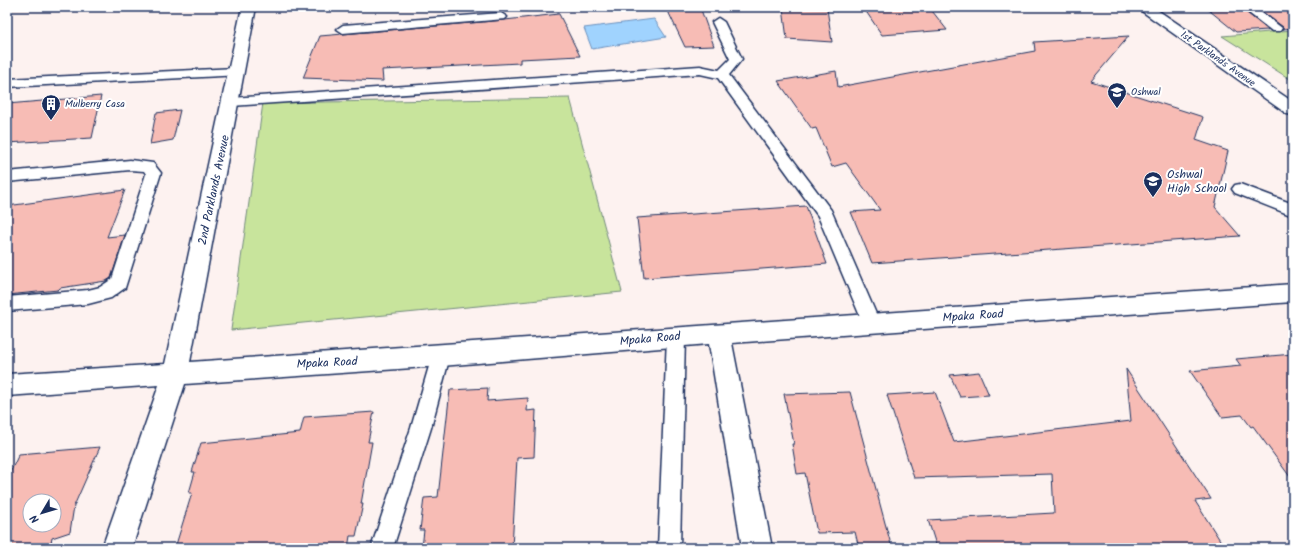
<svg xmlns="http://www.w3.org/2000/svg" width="1300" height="555" font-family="Kalam,sans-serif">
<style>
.green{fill:#c8e49c;stroke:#728a7d}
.water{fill:#a0d3fe;stroke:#6b91be}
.building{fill:#f7bcb5;stroke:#1b2f5e;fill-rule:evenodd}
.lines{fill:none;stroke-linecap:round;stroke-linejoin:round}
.service-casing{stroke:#1b2f5e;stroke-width:3}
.minor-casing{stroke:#1b2f5e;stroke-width:3}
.service{fill:#fff;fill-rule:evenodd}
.minor{fill:#fff;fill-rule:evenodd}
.labels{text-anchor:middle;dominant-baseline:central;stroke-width:4;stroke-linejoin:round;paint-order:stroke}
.far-street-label{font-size:10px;fill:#1b2f5e;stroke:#fff}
.far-poi-label{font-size:10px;fill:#1b2f5e;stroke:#fff;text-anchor:start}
.poi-label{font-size:12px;fill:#1b2f5e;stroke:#fff;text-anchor:start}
.street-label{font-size:12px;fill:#1b2f5e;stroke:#fff}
</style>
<rect width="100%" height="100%" fill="#fdf2f0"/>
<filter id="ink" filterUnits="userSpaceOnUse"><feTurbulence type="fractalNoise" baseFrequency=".025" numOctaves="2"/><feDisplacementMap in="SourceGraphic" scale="8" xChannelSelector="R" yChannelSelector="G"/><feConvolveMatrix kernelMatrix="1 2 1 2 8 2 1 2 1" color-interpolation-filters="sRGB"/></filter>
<g filter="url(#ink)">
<!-- green -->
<path class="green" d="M1293,30V81L1222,36Z
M570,98L622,292L231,330L263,103Z"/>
<!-- water -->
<path class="water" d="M654,19L666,37L592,49L584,28Z"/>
<!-- building -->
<path class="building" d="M666,7H700L714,46L685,47Z
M870,7H929L947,30L882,35L865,10H872Z
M1205,7H1240L1268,30L1236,32Z
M1256,7H1293V28L1283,29V27Z
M783,8L827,9L832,42L787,39Z
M559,14L580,56L520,59V63L382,70L383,81L303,78L320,36L505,20Z
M1129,36L1091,81L1203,117L1196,140L1228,151L1215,207L1240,236L872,263L851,212L880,210L846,163L832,167L816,128L812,129L778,81L836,71L838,87L1035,51L1034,42Z
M101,96L92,138L7,143V104Z
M180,110L173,140L150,144L156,113Z
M125,190L107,237L125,235L111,278L106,281L60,288L58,290L7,295V206Z
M806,206L827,264L644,278L637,218Z
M1293,354V481L1253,426L1251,427L1242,415L1222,417L1190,371L1241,366L1236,359Z
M1126,369L1211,499L1195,501L1225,548H937L928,520L1054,513L1052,474L914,478L887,395L935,392L954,442L1131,421Z
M979,372L989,395L960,397L950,375Z
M488,388L487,401L528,398L527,411L536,410L534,457L517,458L512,548H422L424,530H420L424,498L438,497L450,390Z
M850,392L885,523L892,548H859L855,532L817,533L805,473L797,474L792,444H794L784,394Z
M374,412L368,442H372L361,504H363L356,536H350L348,548H175L192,493H189L195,472H192L201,443L300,433L304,417Z
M100,447L74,506L70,532L52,538L50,548H7V479L19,454ZM30,501H54V525H30Z"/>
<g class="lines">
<defs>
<path id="service" d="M1241,7H1254L1282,28L1280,31H1272Z
M501,13L507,17L505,19L343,33L337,29L343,25Z
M718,18L724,22L742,59L729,75L831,210L880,323L877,328L871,330L865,328L818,216L718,78L700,74L231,106L226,105L224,102L226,99L231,98L700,66L719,70L730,59L712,22Z
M236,68L242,72L241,75L7,87V79Z
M130,160L153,163L161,173L125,288L111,298L88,304L7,311V297L88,290L100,287L112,279L146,174L144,171L130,170L7,182V172Z
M1240,184L1293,204V216L1235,193L1232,189L1235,185Z
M676,330L682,332L685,337L680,548H658L667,337L670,332Z
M441,348L448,350L450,356L431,428L393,548H371L411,428L432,356L434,350Z"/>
<path id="minor" d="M242,7H256L190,362L1293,284V302L732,343L772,548H742L709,344L441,366L185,384L132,548H102L159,385L7,396V374L165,364Z
M1136,7H1153L1293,102V115L1287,114Z"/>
</defs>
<!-- service casing -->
<use href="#service" class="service-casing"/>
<!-- minor casing -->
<use href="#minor" class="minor-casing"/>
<!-- service -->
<use href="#service" class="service"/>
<!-- minor -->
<use href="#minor" class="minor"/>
</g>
</g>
<!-- icons -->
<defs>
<symbol id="school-pin" viewBox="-11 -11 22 30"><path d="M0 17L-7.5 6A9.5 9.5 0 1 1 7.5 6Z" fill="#1b2f5e" stroke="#fff"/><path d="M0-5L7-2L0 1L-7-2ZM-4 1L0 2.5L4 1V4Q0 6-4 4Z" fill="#fff"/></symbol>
<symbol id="building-pin" viewBox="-11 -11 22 30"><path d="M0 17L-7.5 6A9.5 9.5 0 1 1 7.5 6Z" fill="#1b2f5e" stroke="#fff"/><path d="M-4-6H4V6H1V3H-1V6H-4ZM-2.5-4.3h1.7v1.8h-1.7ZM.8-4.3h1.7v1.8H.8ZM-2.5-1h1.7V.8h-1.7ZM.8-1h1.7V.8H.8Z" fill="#fff"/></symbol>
</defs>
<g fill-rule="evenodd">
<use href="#school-pin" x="1106" y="81" width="22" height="30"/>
<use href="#building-pin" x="40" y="93" width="22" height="30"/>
<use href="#school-pin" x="1142" y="170" width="22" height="30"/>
</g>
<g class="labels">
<!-- far-street labels -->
<g class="far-street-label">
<text transform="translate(1218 59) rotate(35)">1st Parklands Avenue</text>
</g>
<!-- far-poi labels -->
<g class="far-poi-label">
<text x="1131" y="92">Oshwal</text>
<text x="65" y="104">Mulberry Casa</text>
</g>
<!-- poi labels -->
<g class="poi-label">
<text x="1167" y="174">Oshwal<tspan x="1167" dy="14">High School</tspan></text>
</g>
<!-- street labels -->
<g class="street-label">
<text transform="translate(214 190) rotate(-78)">2nd Parklands Avenue</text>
<text transform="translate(973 316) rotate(-4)">Mpaka Road</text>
<text transform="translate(650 339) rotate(-5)">Mpaka Road</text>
<text transform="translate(327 363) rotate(-3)">Mpaka Road</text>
</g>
</g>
<!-- margin -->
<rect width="1300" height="555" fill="none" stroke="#fff" stroke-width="24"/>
<rect x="12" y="12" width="1276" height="531" fill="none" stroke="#1b2f5e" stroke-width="1.5" filter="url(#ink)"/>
<!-- north arrow -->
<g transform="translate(42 513) rotate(232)"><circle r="19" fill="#ffffff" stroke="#a4acbf"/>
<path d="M0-3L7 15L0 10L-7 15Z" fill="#1b2f5e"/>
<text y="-6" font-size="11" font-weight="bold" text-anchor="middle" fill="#1b2f5e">N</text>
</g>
</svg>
